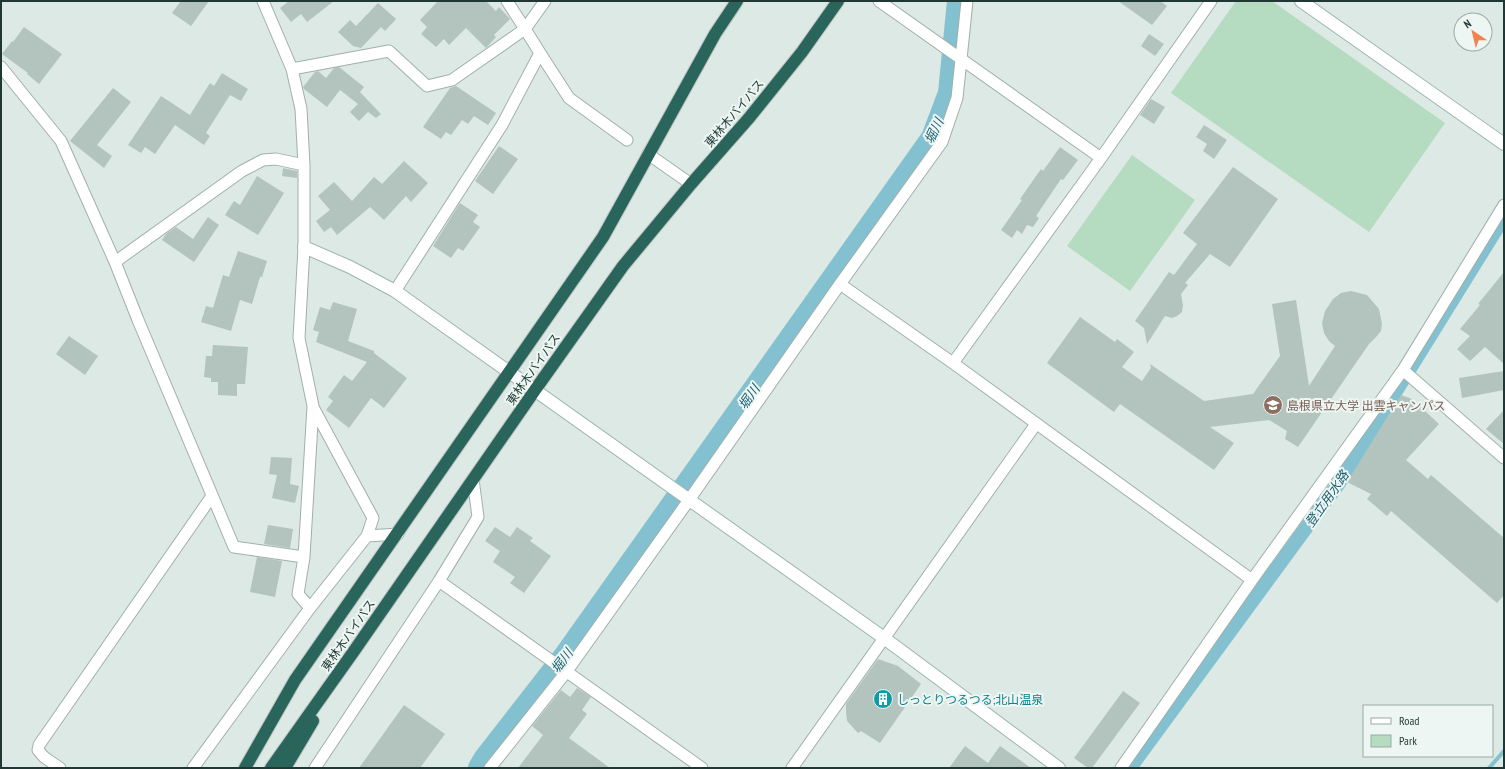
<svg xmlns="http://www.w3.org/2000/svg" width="1505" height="769" font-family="'PT Sans Narrow','Noto Sans JP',sans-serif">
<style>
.green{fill:#b5dbc1}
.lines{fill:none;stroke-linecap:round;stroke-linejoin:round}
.stream{stroke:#83c0d0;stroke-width:4}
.canal{stroke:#83c0d0;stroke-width:14}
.river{stroke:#83c0d0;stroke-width:24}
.building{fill:#b2c4bd}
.street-casing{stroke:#a0b0ab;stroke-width:13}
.secondary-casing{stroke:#9cb5ad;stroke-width:14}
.highway-casing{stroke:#bcc3c2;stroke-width:14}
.street{stroke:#fff;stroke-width:11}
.secondary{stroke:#fff;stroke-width:12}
.highway{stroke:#2a655c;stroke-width:12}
.labels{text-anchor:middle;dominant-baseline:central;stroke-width:4;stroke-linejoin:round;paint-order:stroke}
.street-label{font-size:12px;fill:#1f3833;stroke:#edf6f2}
.education-label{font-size:12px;fill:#785e54;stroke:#edf6f2;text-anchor:start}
.culture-label{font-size:12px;fill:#0d838f;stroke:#edf6f2;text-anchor:start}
.water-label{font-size:13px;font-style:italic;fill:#195f74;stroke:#edf6f2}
</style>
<rect width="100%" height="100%" fill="#dde9e4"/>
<!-- green -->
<path class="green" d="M1236,1H1272L1445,123L1369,232L1171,93Z
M1132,155L1195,200L1130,291L1067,246Z"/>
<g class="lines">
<!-- stream -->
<path class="stream" d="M1489,768L1504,751"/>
<!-- canal -->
<path class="canal" d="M1130,768L1339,483L1504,217"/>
<!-- river -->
<path class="river" d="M480,768L486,758L567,654L933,138L950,93L959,1"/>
</g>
<!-- building -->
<path class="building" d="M181,1H209L191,26L172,13Z
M289,1H334L307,22L301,14L291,22L280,8Z
M438,1H486L496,11L499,7L510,19L494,35L496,37L486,48L466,28L449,45L444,39L436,47L421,34L427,27L420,20Z
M1118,1H1160L1167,6L1152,25Z
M378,3L396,19L385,31L381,27L361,48L353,46L338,32L350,20L356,26Z
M24,27L62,54L39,84L27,74L28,73L2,54L12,41L13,42Z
M1149,34L1164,44L1155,56L1141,46Z
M339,67L364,87L360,92L381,114L376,118L368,112L359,121L350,112L358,104L340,90L327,107L304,89L303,87L315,72L318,71L326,78L334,68Z
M222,73L248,89L241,101L230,95L206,133L210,136L204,145L175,125L155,154L145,147L141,153L128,145L161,96L190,115L210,83L214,86Z
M456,86L496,113L488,125L474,116L468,124L462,120L451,135L446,132L441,139L423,127L450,88Z
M113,88L131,102L97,145L112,156L104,168L70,141Z
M1151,99L1165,107L1154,124L1140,115Z
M1204,125L1227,140L1214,159L1203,151L1207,144L1196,137Z
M499,146L518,159L493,194L475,181Z
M1060,147L1078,160L1063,180L1061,179L1036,216L1039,218L1033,227L1027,225L1022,234L1017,230L1012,238L1001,230L1022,200L1020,199L1041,169L1043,171Z
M404,161L428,183L411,202L406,196L384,220L370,207L337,235L331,227L324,232L316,221L330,210L318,196L334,182L352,201L374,177L382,184Z
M1233,167L1278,199L1230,267L1210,254L1185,283L1188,285L1181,294L1183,305L1182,312L1177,316L1172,318L1165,316L1147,344L1144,328L1135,321L1169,272L1174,275L1197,244L1183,233Z
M283,168L297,171V178L282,176Z
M257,176L284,193L258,235L225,215L234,201L240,205Z
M460,203L478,215L473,222L480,227L463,251L458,248L451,258L433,246Z
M208,217L219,225L194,262L162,240L166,234L176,227L193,239Z
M238,251L267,261L262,277H260L252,304L240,300L231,331L201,322L206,306L213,308L223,275L229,277Z
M1504,272V364L1485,347L1470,361L1457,349L1470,336L1460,329L1480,305L1478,304Z
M1351,291L1367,295L1379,309L1382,324L1381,331L1376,337L1369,344L1298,447L1285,439L1287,431L1269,420L1210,427L1234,443L1214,470L1120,404L1114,412L1047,363L1080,317L1115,342L1117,339L1134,352L1122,367L1142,381L1151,368L1150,364L1204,401L1253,394L1280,356L1272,304L1296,300L1309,386L1335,346L1329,341L1324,333L1322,323L1325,311L1333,299L1341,293Z
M333,302L357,309L348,341L374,351V353L407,378L384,408L371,398L349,428L326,410L333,401L328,397L344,375L352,381L367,362L316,342L319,332L313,330L320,307L330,310Z
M69,336L98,356L85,375L56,354Z
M213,345L248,347L245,384H237V396L218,395V382H211V378L204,377L206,356H212Z
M1504,371V390L1462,398L1459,378Z
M1401,395L1412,399L1439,424L1406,460L1428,479L1431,475L1504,538V595L1497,603L1391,511L1387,516L1367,499L1371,494L1347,482Z
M1504,410V444L1486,429Z
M271,457L292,458L290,484L299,486L295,503L272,498L277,475L269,474Z
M268,525L293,529L290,548L264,544Z
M495,527L510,537L517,527L533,538L530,541L551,556L524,593L510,583L515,577L493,562L500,551L485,541Z
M257,557L282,561L275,597L250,592Z
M878,659L898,666L921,684L880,743L861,731L858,733L847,721L846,712V704Z
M577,688L591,697L582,710L587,714L569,738L610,768H518L543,735L532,726L561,690L570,697Z
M1123,691L1140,703L1092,768H1088L1074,758Z
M404,705L445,734L420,768H359Z
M965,746L988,763L1000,746L1031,768H949Z"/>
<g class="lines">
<defs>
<path id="street" d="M263,1L292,69L301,109L304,165V247L299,338L313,406L304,557L298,594L310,608
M879,1L1101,158
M540,53L569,98L627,140
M1,67L61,141L115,262L138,320L234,547L304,557
M292,69L389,51L427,86L452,80L525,29L507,1
M648,154L691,184
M115,262L242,171L263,160L276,159L304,165
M840,284L953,363L1252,580
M395,291L502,125L540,53L525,29L545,1
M953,363L1101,158L1211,1
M1403,370L1504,458
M313,407L373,518L367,536
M439,581L702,768
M60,768L44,757L38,750L39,745L212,496
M193,768L310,608L367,536L398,534
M315,768L439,581L478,517L473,479
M490,768L567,671L689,500L840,284L942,142L957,98L967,1
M792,768L1036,424
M1121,768L1252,580L1403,370L1504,205"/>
<path id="secondary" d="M1301,1L1504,144
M304,247L350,267L395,291L884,638L1059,768"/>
<path id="highway" d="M245,768L295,680L603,237L715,34L737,1
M271,768L354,651L535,390L623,266L691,184L749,118L802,52L838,1
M285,768L313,721"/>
</defs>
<!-- street casing -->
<use href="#street" class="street-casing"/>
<!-- secondary casing -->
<use href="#secondary" class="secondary-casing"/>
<!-- highway casing -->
<use href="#highway" class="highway-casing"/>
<!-- street -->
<use href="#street" class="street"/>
<!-- secondary -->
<use href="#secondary" class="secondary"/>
<!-- highway -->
<use href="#highway" class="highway"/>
</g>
<!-- icons -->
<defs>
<symbol id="university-disc" viewBox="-11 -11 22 22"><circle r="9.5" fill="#8d6e63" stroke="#edf6f2"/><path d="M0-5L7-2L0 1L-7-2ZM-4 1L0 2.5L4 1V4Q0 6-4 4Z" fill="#fff"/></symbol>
<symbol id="building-disc" viewBox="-11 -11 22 22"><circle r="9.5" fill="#0f9aa8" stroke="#edf6f2"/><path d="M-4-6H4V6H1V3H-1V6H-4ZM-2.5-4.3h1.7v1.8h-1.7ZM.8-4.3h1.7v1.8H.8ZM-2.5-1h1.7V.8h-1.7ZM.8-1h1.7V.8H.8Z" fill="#fff"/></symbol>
</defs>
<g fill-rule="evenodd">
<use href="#university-disc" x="1262" y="394" width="22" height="22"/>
<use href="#building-disc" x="872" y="688" width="22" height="22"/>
</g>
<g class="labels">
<!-- street labels -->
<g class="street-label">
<text transform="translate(734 113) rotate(-50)">東林木バイパス</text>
<text transform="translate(533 369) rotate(-55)">東林木バイパス</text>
<text transform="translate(348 635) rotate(-55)">東林木バイパス</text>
</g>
<!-- education labels -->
<g class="education-label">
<text x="1287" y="405">島根県立大学 出雲キャンパス</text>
</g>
<!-- culture labels -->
<g class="culture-label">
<text x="897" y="699">しっとりつるつる;北山温泉</text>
</g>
<!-- water labels -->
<g class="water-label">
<text transform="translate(934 131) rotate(-64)">堀川</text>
<text transform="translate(749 397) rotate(-55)">堀川</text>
<text transform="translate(1327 499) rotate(-55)">登立用水路</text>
<text transform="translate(562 661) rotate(-53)">堀川</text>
</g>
</g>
<!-- border -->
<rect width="1505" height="769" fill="none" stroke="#1f3833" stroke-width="4"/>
<!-- legend -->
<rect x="1363" y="705" width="130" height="52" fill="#edf6f2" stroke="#9baaa6"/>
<rect x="1371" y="718" width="20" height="6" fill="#ffffff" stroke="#9baaa6"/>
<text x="1399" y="725" font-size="12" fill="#1f3833">Road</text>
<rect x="1371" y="735" width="20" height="12" fill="#b5dbc1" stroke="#9baaa6"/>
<text x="1399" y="745" font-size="12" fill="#1f3833">Park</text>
<!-- north arrow -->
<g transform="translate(1473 32) rotate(325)"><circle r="19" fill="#edf6f2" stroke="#9baaa6"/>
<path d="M0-3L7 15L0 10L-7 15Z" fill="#f48250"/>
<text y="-6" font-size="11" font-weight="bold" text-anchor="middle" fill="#1f3833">N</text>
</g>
</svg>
